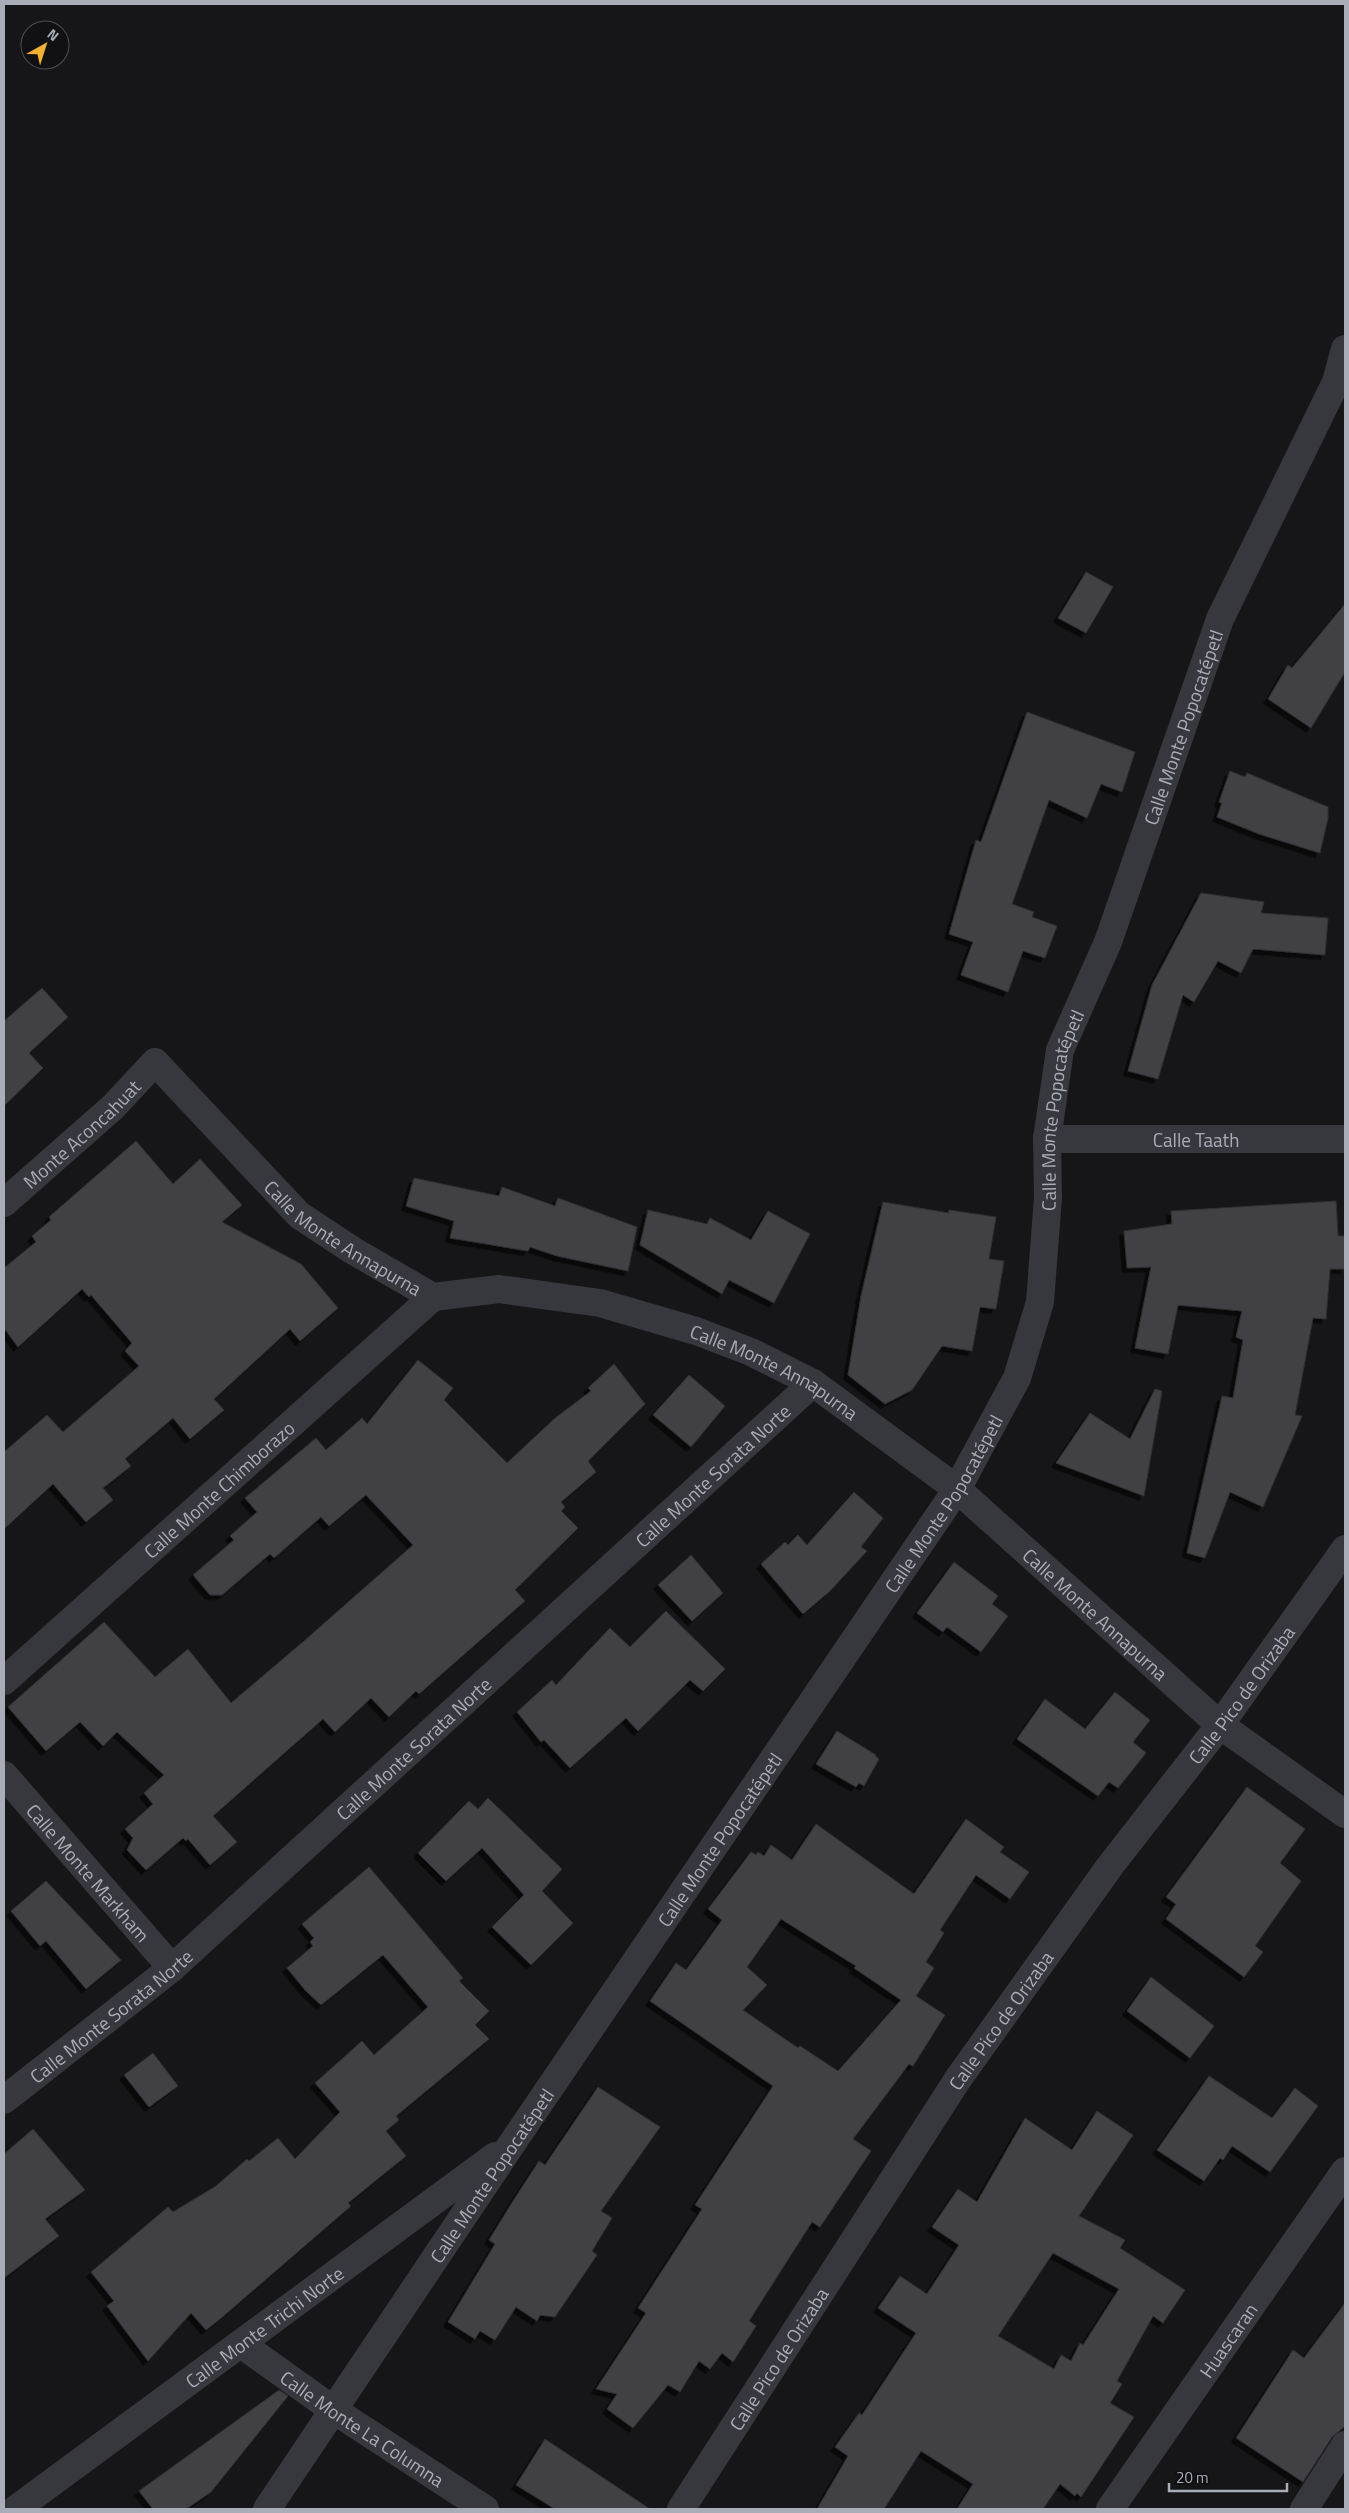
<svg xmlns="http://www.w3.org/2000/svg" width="1349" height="2513" font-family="'Titillium Web',sans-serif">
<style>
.building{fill:#404145;stroke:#303034;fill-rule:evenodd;filter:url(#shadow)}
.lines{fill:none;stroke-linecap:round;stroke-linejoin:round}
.street{stroke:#37383d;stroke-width:28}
.labels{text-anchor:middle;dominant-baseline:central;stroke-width:4.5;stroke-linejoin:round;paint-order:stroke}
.street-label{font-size:19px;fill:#a8adb8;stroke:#111113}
</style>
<defs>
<filter id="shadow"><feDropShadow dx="-4.5" dy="4.5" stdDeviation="0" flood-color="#0009"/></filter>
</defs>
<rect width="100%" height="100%" fill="#161618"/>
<!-- building -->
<path class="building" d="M1086,572L1113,587L1086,633L1058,618Z
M1345,604V672L1311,728L1268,699L1288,665L1292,668Z
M1027,712L1135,752L1122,792L1101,784L1087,818L1049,800L1012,904L1034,912L1032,917L1057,926L1045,958L1023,951L1008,992L961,975L973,942L949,934L976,840L981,842Z
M1230,771L1245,777L1247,773L1328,807V818L1320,853L1259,834L1217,817L1222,803L1219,802Z
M1201,893L1264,902L1261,913L1328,918L1325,955L1253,949L1241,973L1218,961L1194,1002L1183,995L1158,1079L1128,1071L1152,985Z
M42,988L68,1017L29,1053L43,1068L4,1106V1021Z
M136,1141L173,1184L200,1159L242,1205L222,1222L301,1264L338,1308L300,1341L290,1329L214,1399L224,1410L190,1439L173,1418L125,1459L131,1466L103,1488L113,1500L86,1522L53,1484L4,1529V1452L47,1415L63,1432L139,1366L125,1351L132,1343L91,1295L89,1297L82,1289L18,1347L4,1328V1268L36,1242L32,1236L51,1220L49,1217Z
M414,1178L499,1196L502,1187L555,1206L558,1198L637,1227L628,1271L557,1256L530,1247L528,1251L450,1238L454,1221L406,1206Z
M1336,1201L1338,1236H1345V1269H1330L1326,1319L1313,1318L1295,1415L1302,1416L1263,1507L1230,1492L1205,1558L1187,1553L1222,1396L1233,1398L1243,1340L1236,1337L1242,1311L1178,1305L1168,1354L1135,1348L1151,1267L1127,1268L1124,1231L1172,1224L1171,1211Z
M883,1202L949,1213V1210L996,1217L989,1259L1004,1261L996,1309L980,1307L972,1351L942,1346L912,1390L885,1404L848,1375L861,1296Z
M648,1210L707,1224L710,1218L751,1240L768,1211L810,1234L774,1303L729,1280L722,1294L640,1245Z
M418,1360L453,1388L444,1400L507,1463L554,1419L591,1391L588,1388L614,1364L645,1404L588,1461L596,1472L561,1502L565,1507L561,1511L578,1528L515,1590L525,1601L419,1694L416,1691L389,1717L371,1698L335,1732L323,1719L213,1816L237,1842L210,1865L188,1839L186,1841L183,1838L146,1870L127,1850L133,1838L125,1829L153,1804L144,1793L164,1775L117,1732L103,1746L80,1722L46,1751L8,1707L104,1622L155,1677L188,1649L231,1703L304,1641L413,1545L366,1495L329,1526L321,1517L274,1558L270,1554L222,1595H210L193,1575L234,1540L230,1536L257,1512L245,1498L316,1438L326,1450L362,1418L367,1424Z
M689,1375L725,1406L691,1447L653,1415Z
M1155,1389L1162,1391L1144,1496L1056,1463L1090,1413L1130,1439Z
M854,1492L883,1518L861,1547L867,1551L830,1591L803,1614L761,1564L785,1542L788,1545L798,1535L807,1545Z
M691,1555L723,1593L692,1621L658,1585Z
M954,1562L998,1596L992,1604L1008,1616L981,1652L947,1627L943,1632L917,1613Z
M666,1611L725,1669L703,1691L690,1680L638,1731L626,1718L570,1768L544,1740L541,1742L517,1712L552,1680L556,1685L610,1628L630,1647Z
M1115,1692L1150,1720L1133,1742L1146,1753L1118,1788L1109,1782L1098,1796L1017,1739L1045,1699L1085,1729Z
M837,1731L876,1755L875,1756L879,1759L864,1786L859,1783L856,1787L816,1764Z
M1247,1787L1305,1829L1280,1863L1301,1881L1255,1946L1263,1952L1244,1977L1166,1919L1176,1904L1166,1897Z
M488,1798L562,1869L542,1891L573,1923L531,1965L492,1927L524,1895L482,1848L446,1881L418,1853L469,1801L478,1809Z
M966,1819L1004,1847L1000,1852L1029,1872L1010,1899L976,1875L940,1930L944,1933L926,1962L934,1968L916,1996L945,2015L913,2066L909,2064L853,2139L871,2151L820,2227L812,2222L749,2321L756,2326L733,2362L722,2353L710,2369L699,2361L680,2392L668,2385L633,2428L607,2409L617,2394L596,2389L646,2313L638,2308L702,2209L695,2205L773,2086L650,2001L676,1963L686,1970L722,1920L708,1909L751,1852L756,1855L758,1852L764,1856L771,1845L792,1860L816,1824L914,1894ZM781,1919L856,1966L854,1968L901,2000L838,2071L800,2046L798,2048L743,2010L767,1985L747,1967Z
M369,1867L463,1978L459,1981L489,2011L475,2025L489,2039L396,2116L399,2120L386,2131L406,2156L348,2203L351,2206L220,2319L206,2330L191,2313L148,2361L107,2306L114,2301L91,2272L168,2207L173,2212L216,2186L247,2159L249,2161L278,2138L295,2159L340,2112L315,2083L362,2041L374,2055L428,2007L383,1955L321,2005L305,1990L287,1968L313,1946L310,1942L314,1938L302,1924Z
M46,1881L121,1960L86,1989L46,1941L40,1946L11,1911Z
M1151,1977L1214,2026L1190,2058L1127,2011Z
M153,2053L178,2086L149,2107L124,2075Z
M1209,2076L1272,2118L1295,2088L1318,2106L1270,2172L1232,2146L1223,2160L1220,2158L1204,2181L1157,2150Z
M598,2087L660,2127L601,2211L612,2218L592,2251L597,2255L555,2317L540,2315L537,2321L516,2307L495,2340L480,2331L475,2339L448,2322L495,2244L489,2240L513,2201L539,2161L545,2165Z
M1097,2111L1133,2135L1079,2216L1125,2240L1120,2248L1185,2290L1163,2323L1153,2316L1117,2381L1122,2384L1110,2403L1134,2417L1081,2497L1077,2493L1075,2496L1060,2484L1043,2509H957L973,2484L921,2451L884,2509H817L848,2456L835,2447L859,2413L862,2415L916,2333L878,2308L900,2276L927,2294L959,2245L932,2227L958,2189L977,2202L1025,2118L1072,2150ZM1053,2253L1119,2289L1083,2345L1080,2343L1071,2361L1061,2355L1054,2369L998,2336Z
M33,2129L85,2190L45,2219L59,2236L4,2278V2154Z
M1345,2303V2426L1332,2437L1303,2482L1236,2438L1293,2350L1304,2358Z
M279,2390L288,2396L211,2492L186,2509H153L139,2491Z
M545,2439L650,2509H555L516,2485Z"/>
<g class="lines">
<!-- street -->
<g class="street">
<path id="s1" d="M1047,1139H1345"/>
<path id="s2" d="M4,1203L113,1107L155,1062L299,1215L352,1250L433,1297L499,1289L600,1303L696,1331L751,1352L813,1383L957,1489L1220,1725L1345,1814"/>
<path id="s3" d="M4,1681L433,1297"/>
<path id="s4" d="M4,1775L172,1968"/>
<path id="s5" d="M4,2100L172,1968L813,1383"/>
<path id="s6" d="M241,2344L332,2409L485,2509"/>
<path id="s7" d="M16,2509L495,2156"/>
<path id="s8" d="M267,2509L511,2145L957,1489L1017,1378L1040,1302L1048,1197L1047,1139L1060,1050L1108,942L1220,619L1336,382L1345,349"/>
<path id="s9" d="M681,2509L958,2079L1110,1866L1220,1725L1345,1549"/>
<path id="s10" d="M1110,2509L1345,2171"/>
<path d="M1304,2509L1345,2445"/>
</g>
</g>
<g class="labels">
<!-- street labels -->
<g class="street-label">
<text stroke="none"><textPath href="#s8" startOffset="2036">Calle Monte Popocatépetl</textPath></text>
<text stroke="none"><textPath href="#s8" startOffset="1631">Calle Monte Popocatépetl</textPath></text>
<text stroke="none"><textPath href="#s2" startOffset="104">Monte Aconcahuat</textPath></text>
<text stroke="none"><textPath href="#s1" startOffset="149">Calle Taath</textPath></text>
<text stroke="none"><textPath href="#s2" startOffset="466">Calle Monte Annapurna</textPath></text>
<text stroke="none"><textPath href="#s2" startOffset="931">Calle Monte Annapurna</textPath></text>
<text stroke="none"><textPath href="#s5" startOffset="945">Calle Monte Sorata Norte</textPath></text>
<text stroke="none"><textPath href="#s3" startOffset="288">Calle Monte Chimborazo</textPath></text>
<text stroke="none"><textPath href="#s8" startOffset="1212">Calle Monte Popocatépetl</textPath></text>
<text stroke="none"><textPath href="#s2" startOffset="1336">Calle Monte Annapurna</textPath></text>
<text stroke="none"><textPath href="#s9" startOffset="989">Calle Pico de Orizaba</textPath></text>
<text stroke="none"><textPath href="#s5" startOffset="540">Calle Monte Sorata Norte</textPath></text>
<text stroke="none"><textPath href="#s8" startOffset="808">Calle Monte Popocatépetl</textPath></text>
<text stroke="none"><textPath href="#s4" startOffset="129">Calle Monte Markham</textPath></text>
<text stroke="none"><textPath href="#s5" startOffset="136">Calle Monte Sorata Norte</textPath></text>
<text stroke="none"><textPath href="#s9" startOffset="584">Calle Pico de Orizaba</textPath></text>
<text stroke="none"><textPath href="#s8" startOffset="402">Calle Monte Popocatépetl</textPath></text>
<text stroke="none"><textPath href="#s7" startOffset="308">Calle Monte Trichi Norte</textPath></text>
<text stroke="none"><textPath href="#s10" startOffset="206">Huascaran</textPath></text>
<text stroke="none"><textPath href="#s9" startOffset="179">Calle Pico de Orizaba</textPath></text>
<text stroke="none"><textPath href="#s6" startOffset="148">Calle Monte La Columna</textPath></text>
</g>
</g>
<!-- border -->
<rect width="1349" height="2513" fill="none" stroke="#a8adb8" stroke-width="10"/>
<!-- north arrow -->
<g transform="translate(45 45) rotate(39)"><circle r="24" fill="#111113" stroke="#4d4f55"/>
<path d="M0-4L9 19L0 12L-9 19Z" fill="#f2b134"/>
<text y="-8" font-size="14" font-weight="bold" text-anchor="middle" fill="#a8adb8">N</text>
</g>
<!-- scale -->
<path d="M1169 2483v8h118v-8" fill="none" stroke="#a8adb8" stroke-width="2.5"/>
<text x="1176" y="2483" font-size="15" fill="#a8adb8" stroke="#111113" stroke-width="4" paint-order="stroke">20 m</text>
</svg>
